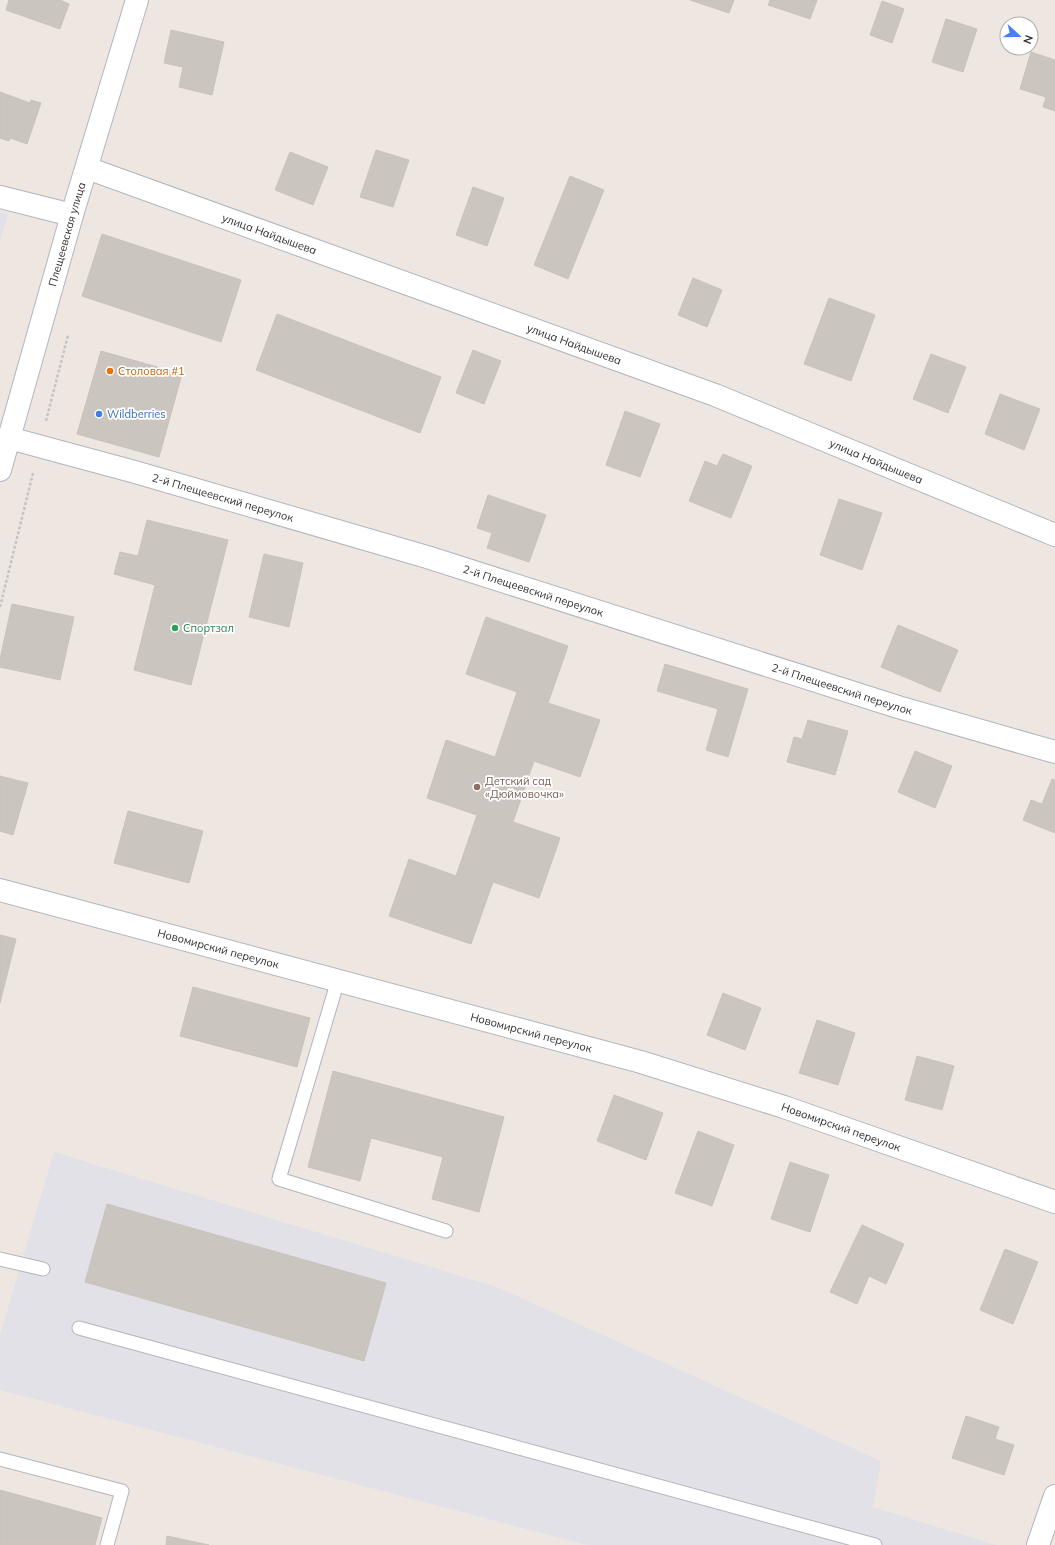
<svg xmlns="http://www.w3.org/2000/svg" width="1055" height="1545" font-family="Mulish,sans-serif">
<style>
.industrial{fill:#e2e1e7}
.building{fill:#cac5bf;stroke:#cac2ba}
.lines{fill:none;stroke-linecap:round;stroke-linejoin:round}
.service-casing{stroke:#b1b5bd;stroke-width:15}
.minor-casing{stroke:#b1b5bd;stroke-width:24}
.tertiary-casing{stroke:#b1b5bd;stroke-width:24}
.path{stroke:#c4c4c4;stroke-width:2.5;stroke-dasharray:3 2;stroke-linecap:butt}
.service{stroke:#fff;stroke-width:13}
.minor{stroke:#fff;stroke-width:22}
.tertiary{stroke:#fff;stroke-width:22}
.food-dot{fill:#e8710a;stroke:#fff;stroke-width:1.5}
.shop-dot{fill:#3f7fe0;stroke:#fff;stroke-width:1.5}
.leisure-dot{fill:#2e9e5b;stroke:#fff;stroke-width:1.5}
.education-dot{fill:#8d6e63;stroke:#fff;stroke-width:1.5}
.labels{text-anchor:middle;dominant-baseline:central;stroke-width:3.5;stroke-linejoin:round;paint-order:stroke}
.street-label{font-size:11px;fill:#2e2e2e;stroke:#fff}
.food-label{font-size:11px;fill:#c56008;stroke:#fff;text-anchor:start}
.shop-label{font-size:11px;fill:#366cbe;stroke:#fff;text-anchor:start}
.leisure-label{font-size:11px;fill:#27864d;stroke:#fff;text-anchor:start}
.education-label{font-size:11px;fill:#785e54;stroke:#fff;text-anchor:start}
</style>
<rect width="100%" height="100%" fill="#eee7e1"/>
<!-- industrial -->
<path class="industrial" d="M0,212L8,213L0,243Z
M54,1152L497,1287L881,1461L873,1507L996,1545H587L0,1390V1335Z"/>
<!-- building -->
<path class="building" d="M9,0H60L69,4L60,29L6,10Z
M690,0H734L729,13Z
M770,0H817L810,19L768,5Z
M882,1L904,9L892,43L870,35Z
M946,19L977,29L963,72L932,62Z
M171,30L224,42L212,95L179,87L183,67L164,63Z
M1031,52L1055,60V111L1043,107L1046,97L1020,89Z
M0,92L30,103L31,100L41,103L27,144L10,138L9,141L0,138Z
M376,150L409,160L393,207L360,197Z
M290,152L328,167L313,205L275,190Z
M570,176L604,190L568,279L534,265Z
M473,187L504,198L487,246L456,235Z
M102,234L241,280L221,342L82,296Z
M693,278L722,290L707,327L678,315Z
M829,298L875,315L851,381L804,364Z
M277,314L441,377L420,433L256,370Z
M473,350L501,361L484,404L456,393Z
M101,351L182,374L159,457L77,434Z
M931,354L966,367L948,413L913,399Z
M1000,394L1040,409L1024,450L985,434Z
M625,411L660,424L640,477L606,465Z
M723,454L752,466L731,518L689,501L705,461L717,466Z
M488,495L546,515L529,562L487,548L492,533L477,528Z
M839,499L882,513L862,570L820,555Z
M147,520L228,540L191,685L134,670L155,585L114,574L120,552L138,556Z
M264,554L303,563L289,627L249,617Z
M12,604L74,617L60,680L0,667V659Z
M486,617L568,646L548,703L600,720L580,777L534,761L513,822L560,838L539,898L493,882L471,944L389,916L409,859L456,876L477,815L427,798L446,740L495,757L517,692L466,674Z
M898,625L958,650L940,692L881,667Z
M665,664L748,689L728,757L706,750L718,709L657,691Z
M808,720L848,731L835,775L787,762L794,737L802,739Z
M915,751L952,766L935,808L898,792Z
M0,776L28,783L13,835L0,831Z
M1052,779L1055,780V833L1023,820L1031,800L1042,804Z
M128,811L203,831L189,883L114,863Z
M0,935L16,939L0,1003Z
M193,987L310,1018L297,1067L180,1036Z
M723,993L761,1008L745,1050L707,1035Z
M817,1020L855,1033L838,1085L799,1073Z
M917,1056L954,1066L942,1110L905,1100Z
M333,1071L504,1117L479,1212L432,1199L443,1157L371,1138L360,1181L308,1167Z
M614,1095L663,1113L646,1160L597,1141Z
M698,1131L734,1145L712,1206L675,1193Z
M790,1162L829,1175L810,1232L771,1219Z
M107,1204L386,1283L364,1361L85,1282Z
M862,1225L904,1244L886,1284L869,1276L857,1304L830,1292Z
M1005,1249L1038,1262L1013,1324L980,1310Z
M966,1416L999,1427L995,1439L1014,1445L1004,1475L952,1458Z
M0,1490L102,1518L95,1545H0Z
M167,1536L209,1545H166Z"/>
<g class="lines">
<defs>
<path id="service" d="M338,980L279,1179L446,1231
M0,1259L43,1269
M79,1328L875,1545
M0,1459L122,1491L107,1545"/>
<g id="minor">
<path id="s1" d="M87,168L715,395L1055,535"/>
<path d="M0,197L72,215"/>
<path id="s2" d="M9,438L135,472L427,557L898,707L1055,752"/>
<path id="s3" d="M0,890L641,1062L784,1107L1055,1202"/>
</g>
<g id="tertiary">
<path id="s4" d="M0,470L72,215L137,0"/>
<path d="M1038,1545L1055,1496"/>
</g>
</defs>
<!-- service casing -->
<use href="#service" class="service-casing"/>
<!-- minor casing -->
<use href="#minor" class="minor-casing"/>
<!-- tertiary casing -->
<use href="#tertiary" class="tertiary-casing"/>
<!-- path -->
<path class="path" d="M46,421L68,335
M0,607L33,473"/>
<!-- service -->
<use href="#service" class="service"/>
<!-- minor -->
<use href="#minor" class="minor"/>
<!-- tertiary -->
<use href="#tertiary" class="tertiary"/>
</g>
<!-- markers -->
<circle class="food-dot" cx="110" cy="371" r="4"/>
<circle class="shop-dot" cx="99" cy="414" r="4"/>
<circle class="leisure-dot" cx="175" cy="628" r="4"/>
<circle class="education-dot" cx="477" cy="787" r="4"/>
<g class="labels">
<!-- street labels -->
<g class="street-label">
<text stroke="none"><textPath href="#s1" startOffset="194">улица Найдышева</textPath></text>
<text stroke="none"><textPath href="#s4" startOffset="245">Плещеевская улица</textPath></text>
<text stroke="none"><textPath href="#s1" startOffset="518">улица Найдышева</textPath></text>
<text stroke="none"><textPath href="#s1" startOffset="842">улица Найдышева</textPath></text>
<text stroke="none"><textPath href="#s2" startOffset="222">2-й Плещеевский переулок</textPath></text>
<text stroke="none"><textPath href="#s2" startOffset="546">2-й Плещеевский переулок</textPath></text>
<text stroke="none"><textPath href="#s2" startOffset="870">2-й Плещеевский переулок</textPath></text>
<text stroke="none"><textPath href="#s3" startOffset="226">Новомирский переулок</textPath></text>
<text stroke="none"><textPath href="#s3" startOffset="550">Новомирский переулок</textPath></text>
<text stroke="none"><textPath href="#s3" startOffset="874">Новомирский переулок</textPath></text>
</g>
<!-- food labels -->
<g class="food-label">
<text x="118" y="371">Столовая #1</text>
</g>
<!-- shop labels -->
<g class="shop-label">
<text x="107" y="414">Wildberries</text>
</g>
<!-- leisure labels -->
<g class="leisure-label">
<text x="183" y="628">Спортзал</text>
</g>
<!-- education labels -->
<g class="education-label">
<text x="485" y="781">Детский сад<tspan x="485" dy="13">«Дюймовочка»</tspan></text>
</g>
</g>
<!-- north arrow -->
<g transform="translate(1019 36) rotate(111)"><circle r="19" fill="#ffffff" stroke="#ababab"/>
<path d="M0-3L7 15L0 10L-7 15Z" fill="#467ff6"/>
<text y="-6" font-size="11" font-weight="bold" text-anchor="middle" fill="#2e2e2e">N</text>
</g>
</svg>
